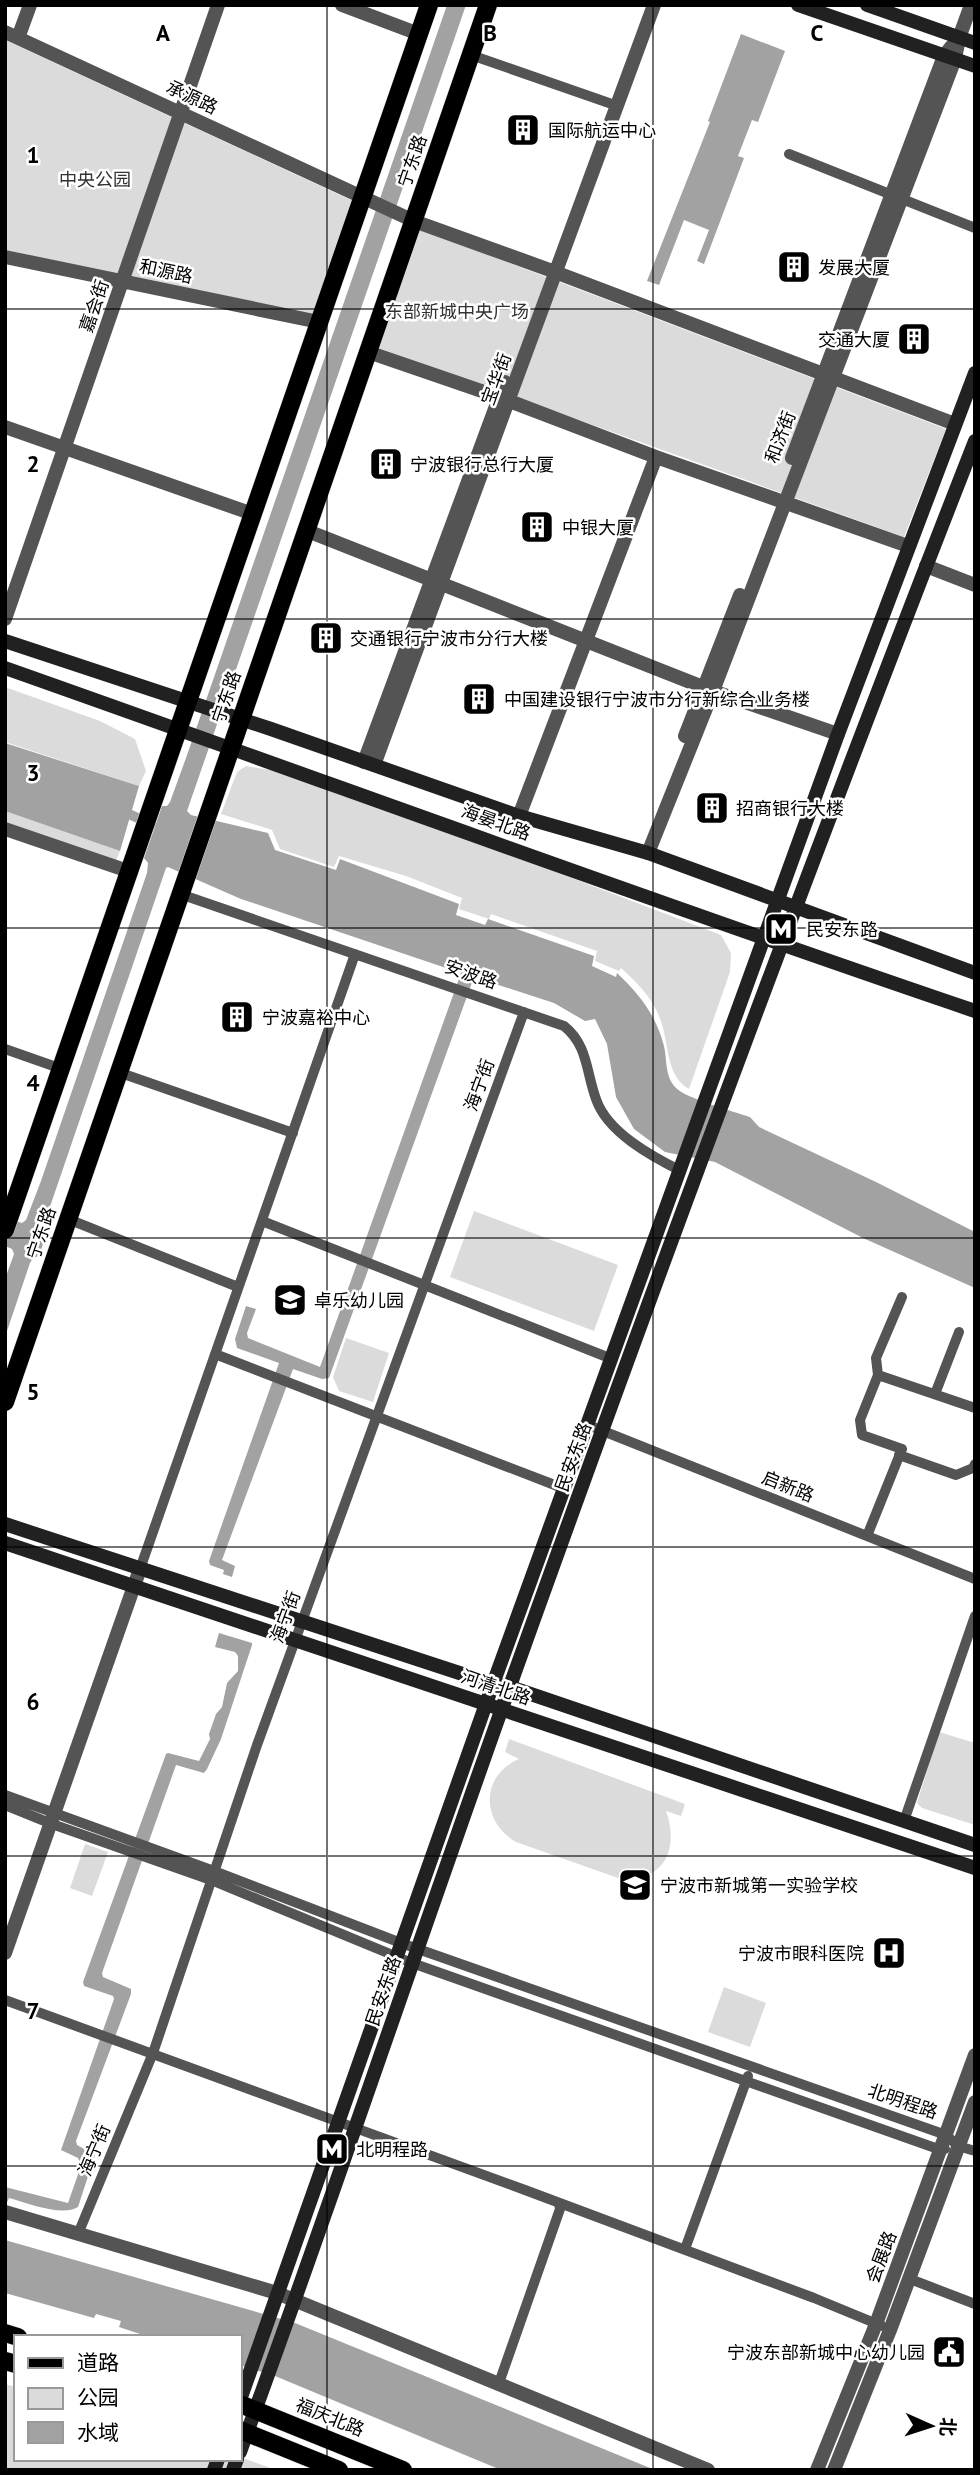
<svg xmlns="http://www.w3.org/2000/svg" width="980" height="2475" font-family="'PT Sans','Noto Sans SC',sans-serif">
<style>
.green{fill:#dbdbdb}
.water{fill:#a2a2a2}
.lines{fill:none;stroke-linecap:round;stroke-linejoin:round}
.canal{stroke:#a2a2a2;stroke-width:10}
.primary-casing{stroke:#dbdbdb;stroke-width:19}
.minor{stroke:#545454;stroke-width:10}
.tertiary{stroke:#545454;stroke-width:14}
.secondary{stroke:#212121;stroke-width:14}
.primary{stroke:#000;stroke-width:18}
.grid{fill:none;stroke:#000;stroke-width:2;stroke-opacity:0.55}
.labels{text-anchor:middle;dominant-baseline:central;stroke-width:5;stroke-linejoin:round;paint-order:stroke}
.street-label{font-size:18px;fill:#000;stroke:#fff}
.poi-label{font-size:18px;fill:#000;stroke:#fff;text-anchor:start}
.park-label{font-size:18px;fill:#323232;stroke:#fff}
.grid-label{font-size:23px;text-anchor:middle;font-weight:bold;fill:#000;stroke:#fff;stroke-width:5;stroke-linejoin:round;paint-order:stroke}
</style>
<rect width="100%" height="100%" fill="#fff"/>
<!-- green -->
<path class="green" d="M5,40L355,202L314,316L5,250Z
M417,228L946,429L904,537L379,348Z
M5,687L100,721L135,739L146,771L139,786L5,742Z
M246,766L276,771L543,867L721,935L731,953L730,972L689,1089C664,1075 670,1041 659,1016C651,996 636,982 621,968L619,971L595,961L597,951L491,914L489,919L459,909L462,898L406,876L339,856L334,867L280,849L272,830L221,814L237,772Z
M5,811L120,851L116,861L5,823Z
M474,1211L618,1265L594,1331L450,1277Z
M346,1338L389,1353L373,1402L339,1391L333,1377Z
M939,1732L975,1743V1825L922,1808L917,1803Z
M509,1739L685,1804L681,1816L666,1811C680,1850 663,1884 618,1878L516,1842C480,1821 481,1775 519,1759L505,1752Z
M85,1844L108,1852L92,1896L70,1888Z
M724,1987L766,2003L750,2047L708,2032Z
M5,2384L16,2387V2459H240V2457L276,2470H5Z"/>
<!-- water -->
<path class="water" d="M447,5H466L187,811L191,815L268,833L275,850L336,870L340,859L459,904L456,915L485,925L488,919L594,956L592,966L616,977L617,973C640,995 656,1015 664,1046C667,1059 665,1076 675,1087C684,1098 735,1112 750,1117L759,1127L876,1182L975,1232V1288L863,1238L715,1162L665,1152L634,1129L616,1097L607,1044L595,1019L585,1021L554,1003L474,977L329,1378L322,1379L293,1369L222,1560L235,1566L232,1577L223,1574L224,1570L210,1565L209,1561L279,1363L237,1348L235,1339L246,1306L256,1309L247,1333L248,1338L320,1367L461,973L241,899L168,867L166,868L43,1227L47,1232L39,1256L33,1258L30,1263L5,1337V1279L14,1254L12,1249L5,1246V1218L22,1223L26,1220L41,1181L147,873L148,863L144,858L162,806H167L170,802L186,758Z
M741,34L785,51L758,122L752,120L738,156L744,158L704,264L697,261L709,230L684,220L659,285L647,281L710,122L708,121Z
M5,743L139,786L120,851L5,811Z
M219,1633L252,1643V1645L221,1739L207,1769L204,1773L176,1765L102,1973L103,1977L131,1989V1994L76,2141L77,2145L95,2155L78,2207C62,2217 27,2203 9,2198L5,2207V2187L68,2203L81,2166L78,2158L61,2150L114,1999L113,1996L84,1986L83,1982L166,1754L168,1753L199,1761L210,1739L209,1734L216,1714L222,1707L227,1683L238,1671V1656L235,1652L215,1647Z
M5,2240L295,2323L655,2470H501L275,2376L240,2365V2337H149L119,2327L121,2321L96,2314L94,2318L5,2293Z"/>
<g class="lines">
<!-- canal -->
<path class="canal" d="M120,810L151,824"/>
<defs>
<path id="primary" d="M5,1230C148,822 288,413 429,5
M5,1402L488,5
M5,2333L18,2337
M5,2361L16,2364
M240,2404L403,2470
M240,2430L339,2470"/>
</defs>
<!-- primary casing -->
<use href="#primary" class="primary-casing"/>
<!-- minor -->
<path class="minor" d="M471,55L609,103
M789,154L975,228
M180,894L564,1026C588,1045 586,1072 596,1099C607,1132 651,1156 681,1171
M5,1049L62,1069
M118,1072L293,1133
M68,1219L238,1287
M262,1221L612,1359
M215,1354L565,1489
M878,1375L876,1358L902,1297
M935,1394L959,1332
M588,1425L975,1579
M899,1455L956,1475L973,1468L975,1464
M867,1536L902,1449L862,1435L860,1420L878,1375L975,1408
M140,1569L355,954
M5,1795L214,1871L401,1943L946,2135L958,2146L975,2151
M5,1805L52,1824L211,1880L412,1963L941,2150L945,2149
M904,1821L975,1616
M5,2000L525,2190L814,2298L882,2326
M78,2234L153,2053L257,1745L524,1012
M685,2249L748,2076
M910,2279L975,2304
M499,2383L560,2209L559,2203"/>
<!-- tertiary -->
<path class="tertiary" d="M342,5L419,34
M5,32L414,221L547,269L955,424
M18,38L30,5
M5,257L319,322
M368,352L499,397L656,457
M5,427L253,514
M792,458L944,56L951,47
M305,530L713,691L838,734
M926,566L975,585
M5,619L218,5
M685,736L740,595
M364,762L505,382
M374,765L654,5
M519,816L656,457L908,546
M5,829L131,872
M648,853L713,691L955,59L959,38L971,5
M5,1953L140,1569
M5,2212L277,2293L708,2470
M817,2470L876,2324L975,2055
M834,2470L890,2330L975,2102"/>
<!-- secondary -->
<path class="secondary" d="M798,5L975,66
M867,5L975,43
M5,641L271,729L519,816L648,853L975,973
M5,668C328,782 650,901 975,1011
M5,1524L493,1684L510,1687L975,1845
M5,1543L975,1868
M240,2400L493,1684L838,734L975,373
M240,2452C330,2206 413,1958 501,1711C653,1286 810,862 975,441
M214,2470L218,2459
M233,2470L237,2459"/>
<!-- primary -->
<use href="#primary" class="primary"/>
</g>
<!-- grid -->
<path class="grid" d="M327,5V2470M653,5V2470M5,309H975M5,619H975M5,928H975M5,1238H975M5,1547H975M5,1856H975M5,2166H975"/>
<!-- icons -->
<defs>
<symbol id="building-square" viewBox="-11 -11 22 22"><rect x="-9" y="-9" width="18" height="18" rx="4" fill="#000" stroke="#fff"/><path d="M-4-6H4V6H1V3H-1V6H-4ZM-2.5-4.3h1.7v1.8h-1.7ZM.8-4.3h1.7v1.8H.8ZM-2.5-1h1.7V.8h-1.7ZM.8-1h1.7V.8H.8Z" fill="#fff"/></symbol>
<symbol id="metro-square" viewBox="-11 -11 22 22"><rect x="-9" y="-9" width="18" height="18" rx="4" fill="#000" stroke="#fff"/><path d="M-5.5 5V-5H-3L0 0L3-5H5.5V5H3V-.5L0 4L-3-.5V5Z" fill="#fff"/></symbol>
<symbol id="school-square" viewBox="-11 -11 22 22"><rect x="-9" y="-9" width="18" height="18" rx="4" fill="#000" stroke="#fff"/><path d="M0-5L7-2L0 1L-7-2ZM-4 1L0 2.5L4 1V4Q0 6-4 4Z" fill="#fff"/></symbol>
<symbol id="hospital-square" viewBox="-11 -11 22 22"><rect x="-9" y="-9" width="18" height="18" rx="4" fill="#000" stroke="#fff"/><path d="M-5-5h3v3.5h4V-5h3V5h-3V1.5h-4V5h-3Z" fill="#fff"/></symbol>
<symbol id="civic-square" viewBox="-11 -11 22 22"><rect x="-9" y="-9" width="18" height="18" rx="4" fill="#000" stroke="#fff"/><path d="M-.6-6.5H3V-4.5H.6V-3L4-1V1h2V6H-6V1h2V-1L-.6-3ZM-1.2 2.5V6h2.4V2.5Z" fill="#fff"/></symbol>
</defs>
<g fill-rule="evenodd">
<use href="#building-square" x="504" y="111" width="38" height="38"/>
<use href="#building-square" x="775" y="248" width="38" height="38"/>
<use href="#building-square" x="895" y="320" width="38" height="38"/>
<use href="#building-square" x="367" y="445" width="38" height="38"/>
<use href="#building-square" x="518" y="508" width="38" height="38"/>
<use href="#building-square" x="307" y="619" width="38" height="38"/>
<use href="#building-square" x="460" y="680" width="38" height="38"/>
<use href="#building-square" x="693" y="789" width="38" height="38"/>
<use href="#metro-square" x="762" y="910" width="38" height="38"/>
<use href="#building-square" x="218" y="998" width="38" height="38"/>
<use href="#school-square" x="271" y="1281" width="38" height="38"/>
<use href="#school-square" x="616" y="1866" width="38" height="38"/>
<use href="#hospital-square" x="870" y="1934" width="38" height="38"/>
<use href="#metro-square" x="313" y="2130" width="38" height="38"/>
<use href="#civic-square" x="930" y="2333" width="38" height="38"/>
</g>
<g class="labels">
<!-- street labels -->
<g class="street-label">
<text transform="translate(192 97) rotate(25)">承源路</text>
<text transform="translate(412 161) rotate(-71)">宁东路</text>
<text transform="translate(166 271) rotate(12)">和源路</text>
<text transform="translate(94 306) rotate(-71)">嘉会街</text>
<text transform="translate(496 379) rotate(-70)">宝华街</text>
<text transform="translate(780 437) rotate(-69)">和济街</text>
<text transform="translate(226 697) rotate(-71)">宁东路</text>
<text transform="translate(496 822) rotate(20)">海晏北路</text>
<text transform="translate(471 974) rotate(19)">安波路</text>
<text transform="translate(479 1085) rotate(-70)">海宁街</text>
<text transform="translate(41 1233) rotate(-71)">宁东路</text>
<text transform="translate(573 1457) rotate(-70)">民安东路</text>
<text transform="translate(788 1486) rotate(22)">启新路</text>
<text transform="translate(285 1617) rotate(-70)">海宁街</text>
<text transform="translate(496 1687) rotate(19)">河清北路</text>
<text transform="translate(383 1991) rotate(-71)">民安东路</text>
<text transform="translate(903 2101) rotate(19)">北明程路</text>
<text transform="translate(94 2150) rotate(-67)">海宁街</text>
<text transform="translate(881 2257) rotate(-69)">会展路</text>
<text transform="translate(330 2417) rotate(22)">福庆北路</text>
</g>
<!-- poi labels -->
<g class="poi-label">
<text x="548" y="130">国际航运中心</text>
<text x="818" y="267">发展大厦</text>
<text x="890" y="339" text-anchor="end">交通大厦</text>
<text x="410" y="464">宁波银行总行大厦</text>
<text x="562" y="527">中银大厦</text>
<text x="350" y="638">交通银行宁波市分行大楼</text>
<text x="504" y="699">中国建设银行宁波市分行新综合业务楼</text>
<text x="736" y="808">招商银行大楼</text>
<text x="806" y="929">民安东路</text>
<text x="262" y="1017">宁波嘉裕中心</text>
<text x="314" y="1300">卓乐幼儿园</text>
<text x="660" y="1885">宁波市新城第一实验学校</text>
<text x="864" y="1953" text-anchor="end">宁波市眼科医院</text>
<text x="356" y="2149">北明程路</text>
<text x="925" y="2352" text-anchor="end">宁波东部新城中心幼儿园</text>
</g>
<!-- park labels -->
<g class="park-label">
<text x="95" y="179">中央公园</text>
<text x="457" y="311">东部新城中央广场</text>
</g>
</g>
<g class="grid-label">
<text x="163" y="41">A</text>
<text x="490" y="41">B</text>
<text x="817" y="41">C</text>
<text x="33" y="163">1</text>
<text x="33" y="472">2</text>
<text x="33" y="781">3</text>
<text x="33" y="1091">4</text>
<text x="33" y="1400">5</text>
<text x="33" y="1710">6</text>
<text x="33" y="2019">7</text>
</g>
<!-- border -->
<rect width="980" height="2475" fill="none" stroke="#000000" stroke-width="14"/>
<!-- legend -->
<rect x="14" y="2335" width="228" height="126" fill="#ffffff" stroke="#999999" stroke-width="2"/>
<rect x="28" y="2358" width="35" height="10" fill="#000000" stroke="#999999" stroke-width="2"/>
<text x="77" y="2370" font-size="21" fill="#000000">道路</text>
<rect x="28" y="2388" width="35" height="21" fill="#dbdbdb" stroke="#999999" stroke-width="2"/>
<text x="77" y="2405" font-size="21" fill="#000000">公园</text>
<rect x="28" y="2422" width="35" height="21" fill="#a2a2a2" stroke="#999999" stroke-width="2"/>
<text x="77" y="2440" font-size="21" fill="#000000">水域</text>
<!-- north arrow -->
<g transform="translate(931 2426) rotate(93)" stroke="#ffffff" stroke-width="5" paint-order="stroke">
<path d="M0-5L12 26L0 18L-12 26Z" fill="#000000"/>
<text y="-10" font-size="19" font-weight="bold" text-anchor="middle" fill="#000000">北</text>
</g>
</svg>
